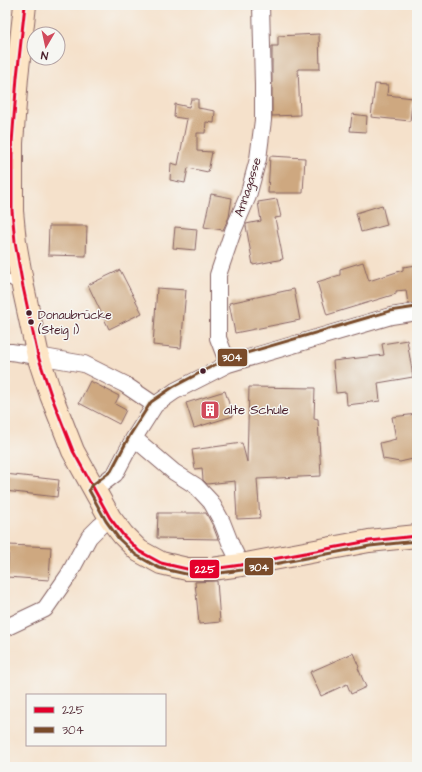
<svg xmlns="http://www.w3.org/2000/svg" width="422" height="772" font-family="'Architects Daughter',sans-serif">
<style>
.building{fill:#cea880}
.lines{fill:none;stroke-linecap:round;stroke-linejoin:round}
.service-casing{stroke:#866363;stroke-width:10}
.minor-casing{stroke:#866363;stroke-width:18}
.secondary-casing{stroke:#866363;stroke-width:24}
.service{stroke:#fff;stroke-width:8}
.minor{stroke:#fff;stroke-width:16}
.secondary{stroke:#fde5c5;stroke-width:22}
.bus-1-casing{stroke:#f6f6f2;stroke-width:6}
.bus-2-casing{stroke:#f6f6f2;stroke-width:6}
.bus-1{stroke:#e4002b;stroke-width:3}
.bus-2{stroke:#7a4b2a;stroke-width:3}
.bus-dot{fill:#4a1f2b;stroke:#f6f6f2;stroke-width:1.5}
.labels{text-anchor:middle;dominant-baseline:central;stroke-width:3;stroke-linejoin:round;paint-order:stroke}
.bus-label{font-size:12px;fill:#4a1f2b;stroke:#f6f6f2;text-anchor:start}
.street-label{font-size:13px;fill:#4a1f2b;stroke:#f6f6f2}
.poi-label{font-size:13px;fill:#4a1f2b;stroke:#f6f6f2;text-anchor:start}
.line-badge{stroke:#f6f6f2;stroke-width:1.5}
.badge-label{font-size:11px;text-anchor:middle;font-weight:bold;fill:#fff}
</style>
<rect width="100%" height="100%" fill="#f6f6f2"/>
<filter id="ink" filterUnits="userSpaceOnUse"><feTurbulence type="fractalNoise" baseFrequency=".025" numOctaves="2"/><feDisplacementMap in="SourceGraphic" scale="8" xChannelSelector="R" yChannelSelector="G"/><feConvolveMatrix kernelMatrix="1 2 1 2 8 2 1 2 1" color-interpolation-filters="sRGB"/></filter>
<filter id="wash" filterUnits="userSpaceOnUse"><feTurbulence type="fractalNoise" baseFrequency=".012" numOctaves="4" result="noise"/><feDisplacementMap in="SourceGraphic" scale="16" xChannelSelector="R" yChannelSelector="G"/><feGaussianBlur stdDeviation="0.9" result="paint"/><feColorMatrix in="noise" values="0 0 0 0 0 0 0 0 0 0 0 0 0 0 0 0 0 1.4 0 .05"/><feComposite in="paint" operator="in"/></filter>
<g filter="url(#wash)">
<rect width="100%" height="100%" fill="#f5e1cb"/>
<g id="blocks">
<!-- building -->
<path class="building" d="M319,34L320,69H298L300,115L272,116V46H278V36Z
M375,84L388,85L387,95L413,98L410,121L371,117Z
M191,99H198V108L215,111L214,123L206,122L205,133H197V151L212,152L208,172L188,168L185,183L170,180L171,163L178,165L187,119L174,117L175,104L189,107Z
M352,114L367,116L366,132L350,131Z
M270,156L305,158L303,193H268Z
M211,194L232,198L229,217L223,230L204,227Z
M277,199L281,217L275,218L283,259L253,265L246,226V224L261,221L258,202Z
M382,205L387,225L361,232L356,213Z
M49,226H87L86,256L48,255Z
M175,227L197,229L195,250L173,248Z
M363,262L369,281L403,270V267L417,265V303L408,304L406,290L396,291V294L327,315L317,282L340,275V269Z
M120,270L142,313L109,329L88,285Z
M157,288L186,290L181,348L153,345Z
M294,289L300,320L235,333L229,303Z
M407,340L413,377L378,383L380,401L347,405L346,392L336,393L333,361L384,355L382,344Z
M90,381L119,396L115,404L126,410L119,424L79,403Z
M249,387L315,388L314,419L318,420L321,476L257,479L260,518L237,519L235,481L207,484L203,480L202,468L195,469L192,450L242,443L247,462Z
M225,391L233,416L194,428L186,403Z
M417,414V458L400,462L383,459L380,443L396,439L392,417Z
M5,474L59,480L57,497L5,491Z
M158,513H206L213,526L218,539L157,538Z
M9,545L51,547L49,580L7,577Z
M217,581L220,622L199,624L195,582Z
M353,653L359,667L358,668L366,687L351,694L347,684L321,696L310,672Z"/>
</g>
</g>
<g filter="url(#ink)">
<use href="#blocks" fill-opacity="0" stroke="#866363" stroke-width="1"/>
<g class="lines">
<defs>
<path id="service" d="M5,278L20,286"/>
<path id="minor" d="M5,352H11L38,356L84,364L124,384L155,405
M228,364L218,338V275L233,231L248,196L258,159L263,120V85L261,5
M134,438L174,472L196,486L211,502L222,522L231,545L241,565
M94,490L115,474L134,438L155,405L175,391L228,364L391,316L417,312
M5,628L45,609L68,576L89,537L100,526L110,518"/>
<path id="secondary" d="M25,5L17,77L12,143V211L15,242L23,287L38,356L51,395L73,451L110,518L123,535L139,551L161,563L187,569H212L241,565L369,541L417,536"/>
</defs>
<!-- service casing -->
<use href="#service" class="service-casing"/>
<!-- minor casing -->
<use href="#minor" class="minor-casing"/>
<!-- secondary casing -->
<use href="#secondary" class="secondary-casing"/>
<!-- service -->
<use href="#service" class="service"/>
<!-- minor -->
<use href="#minor" class="minor"/>
<!-- secondary -->
<use href="#secondary" class="secondary"/>
<defs>
<path id="bus-1" d="M25,5L17,77L12,143V211L15,242L23,287L38,356L51,395L73,451L110,518L123,535L139,551L161,563L187,569H212L241,565L369,541L417,536"/>
<path id="bus-2" d="M416,307L390,311L226,359L173,387L151,402L130,435L111,471L91,486L89,490L106,521L119,539L136,555L159,568L186,574H213L242,570L370,546L417,541"/>
</defs>
<!-- bus-1 casing -->
<use href="#bus-1" class="bus-1-casing"/>
<!-- bus-2 casing -->
<use href="#bus-2" class="bus-2-casing"/>
<!-- bus-1 -->
<use href="#bus-1" class="bus-1"/>
<!-- bus-2 -->
<use href="#bus-2" class="bus-2"/>
</g>
</g>
<!-- icons -->
<defs>
<symbol id="building-square" viewBox="-11 -11 22 22"><rect x="-9" y="-9" width="18" height="18" rx="4" fill="#d1495b" stroke="#f6f6f2"/><path d="M-4-6H4V6H1V3H-1V6H-4ZM-2.5-4.3h1.7v1.8h-1.7ZM.8-4.3h1.7v1.8H.8ZM-2.5-1h1.7V.8h-1.7ZM.8-1h1.7V.8H.8Z" fill="#fff"/></symbol>
</defs>
<g fill-rule="evenodd">
<use href="#building-square" x="199" y="399" width="22" height="22"/>
</g>
<!-- markers -->
<g class="bus-dot">
<circle cx="29" cy="313" r="3.5"/>
<circle cx="31" cy="322" r="3.5"/>
<circle cx="203" cy="371" r="3.5"/>
</g>
<g class="labels">
<!-- bus labels -->
<g class="bus-label">
<text x="38" y="315">Donaubrücke<tspan x="38" dy="15">(Steig 1)</tspan></text>
</g>
<!-- street labels -->
<g class="street-label">
<text transform="translate(248 187) rotate(-72)">Annagasse</text>
</g>
<!-- poi labels -->
<g class="poi-label">
<text x="224" y="410">alte Schule</text>
</g>
</g>
<g class="line-badge">
<rect x="217" y="348" width="31" height="19" rx="4" fill="#7a4b2a"/>
<rect x="244" y="557" width="30" height="19" rx="4" fill="#7a4b2a"/>
<rect x="189" y="559" width="31" height="20" rx="4" fill="#e4002b"/>
</g>
<g class="badge-label">
<text x="232" y="361">304</text>
<text x="259" y="571">304</text>
<text x="205" y="573">225</text>
</g>
<!-- margin -->
<rect width="422" height="772" fill="none" stroke="#f6f6f2" stroke-width="20"/>
<!-- legend -->
<rect x="26" y="694" width="140" height="52" fill="#f6f6f2" stroke="#b1a0a2"/>
<rect x="34" y="707" width="20" height="6" fill="#e4002b" stroke="#b1a0a2"/>
<text x="62" y="714" font-size="12" fill="#4a1f2b">225</text>
<rect x="34" y="727" width="20" height="6" fill="#7a4b2a" stroke="#b1a0a2"/>
<text x="62" y="734" font-size="12" fill="#4a1f2b">304</text>
<!-- north arrow -->
<g transform="translate(46 46) rotate(189)"><circle r="19" fill="#f6f6f2" stroke="#b1a0a2"/>
<path d="M0-3L7 15L0 10L-7 15Z" fill="#d1495b"/>
<text y="-6" font-size="11" font-weight="bold" text-anchor="middle" fill="#4a1f2b">N</text>
</g>
</svg>
